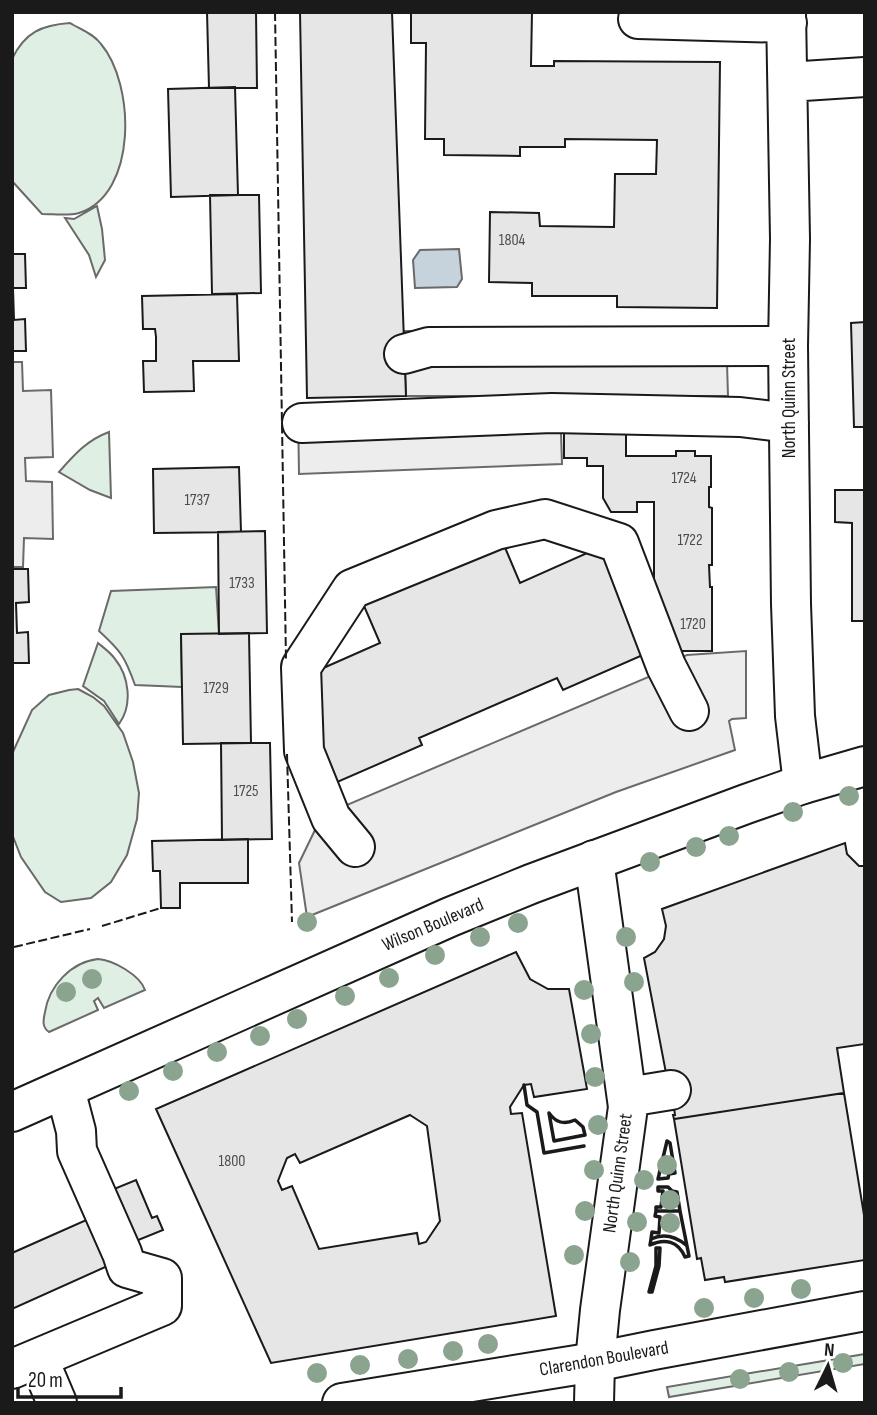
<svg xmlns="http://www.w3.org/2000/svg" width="877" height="1415" font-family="'Sofia Sans Condensed',sans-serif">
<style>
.green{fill:#e0efe3;stroke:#6a6a6a;stroke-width:2}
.parking{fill:#ededed;stroke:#6a6a6a;stroke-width:2}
.water{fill:#c6d2dc;stroke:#6a6a6a;stroke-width:2}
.building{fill:#e6e6e6;stroke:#1a1a1a;stroke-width:2;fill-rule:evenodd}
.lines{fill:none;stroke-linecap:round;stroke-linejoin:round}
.minor-casing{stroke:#1a1a1a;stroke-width:42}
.major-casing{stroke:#1a1a1a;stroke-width:42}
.minor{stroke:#fff;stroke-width:38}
.major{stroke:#fff;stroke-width:38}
.fence{stroke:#1a1a1a;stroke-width:2;stroke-dasharray:9 3.5;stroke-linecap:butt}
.wall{stroke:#1a1a1a;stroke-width:3.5}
.tree{fill:#8aa48f}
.labels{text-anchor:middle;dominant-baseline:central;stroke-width:5;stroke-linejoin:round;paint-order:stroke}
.number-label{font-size:16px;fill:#4d4d4d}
.street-label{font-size:19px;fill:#1a1a1a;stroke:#fff}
</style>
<rect width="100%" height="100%" fill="#fff"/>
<!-- green -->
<path class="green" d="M70,23C80,29 94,34 101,44C135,84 138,194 79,213C69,216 53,214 42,214L12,181V59C25,32 42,25 70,23Z
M97,206L102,229L105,260L96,277L89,255L65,218L74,219Z
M109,432L111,498L90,490L59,472C74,455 87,440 109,432Z
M216,587L219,634L181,635L182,687L135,685C125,657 121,651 99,631L111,591Z
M98,643C104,648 111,653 115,659C129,676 133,705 119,724L104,701L83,686Z
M78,689L93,697L104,706L123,733L133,762L139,793L137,819L127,855L111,882L91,898L61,902L45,892L21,857L12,834V754L32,710L49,695L69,690Z
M98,959C113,960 140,975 145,990L104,1008L98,998L94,1001L98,1010L49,1032C42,1027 43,1021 45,1012C49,986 71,962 98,959Z
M865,1354V1364L669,1397L667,1387Z"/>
<!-- parking -->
<path class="parking" d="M404,331H726L728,396H406Z
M12,362H22L23,391L51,390L53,457L25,458L26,481L52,482L53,539L24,538L23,567H12Z
M560,401L562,464L299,474L298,411Z
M746,651V718L732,719L729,721L735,750L616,792L307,917L299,863L316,828L342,807L658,673L675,660L687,655Z"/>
<!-- water -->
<path class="water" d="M459,249L462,279L457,287L415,288L413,260L420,250Z"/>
<!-- building -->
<path class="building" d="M207,12H256L257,88H209Z
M300,12H392L406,396L307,398Z
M411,12H532L531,66H554V61L720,62L717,308L617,307V296H532V283L489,282L490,212L539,213L540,226L614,227L615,174H656L657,140L565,139V147H520V156L444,155V139H425L426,43H411Z
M235,87L238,195L171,197L168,89Z
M210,195H259L261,293L212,294Z
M12,254H25L26,288H13L14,320L25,319L26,351H12Z
M237,294L239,361H193L194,391L144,392L143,361H156V337L155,329H143L142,296Z
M865,322V427H854L851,323Z
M626,422V456H676V451H695V456H711V487H709V507L712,508V565H709L710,587H712V651H672L654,610V502H637V512H611L603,498V466H587V458H564V425Z
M239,467L241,532L154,533L153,469Z
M835,490H865V621H852V523L835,522Z
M265,531L267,633L219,634L218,532Z
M501,538L520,583L605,545L652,651L563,690L557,678L419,738L422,745L335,783L312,731V673L380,643L361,599Z
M12,569H28L29,602L16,603L17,633L28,632L29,663H12Z
M249,633L251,743L183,744L181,634Z
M221,743H270L272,839L222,840Z
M248,839V883H180V908H161L160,871H153L152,841Z
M845,843L847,854L859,866H865V1044L837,1048L844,1093L674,1119L673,1115H675L669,1073H666L644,958L655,952L664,939L666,926L662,909Z
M516,952L530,979L548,989H569L587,1089L534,1097L531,1084L524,1085L510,1107L511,1114L522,1113L556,1316L271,1363L156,1109ZM410,1115L427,1126L440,1221L426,1242L419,1244L417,1233L319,1249L292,1186L282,1190L278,1181L287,1158L295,1154L300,1163Z
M844,1093L865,1221V1260L725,1282L724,1277L705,1280L701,1258L697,1259L674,1119Z
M136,1180L152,1218L157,1216L163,1230L131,1243L109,1191Z
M102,1213L123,1259L12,1309V1253Z"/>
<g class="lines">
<defs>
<path id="minor" d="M786,12L790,239L788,346L791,604L795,716L803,784
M638,19L787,23
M788,82L865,77
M404,354L429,347L788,346
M302,423L552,413L740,417L789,423
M355,847L331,818L304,751L301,667L352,589L496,530L545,519L619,543L666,666L689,711
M628,1097L671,1090
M38,1358L57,1403
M12,1369L162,1306V1278L127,1268L122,1253L77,1151L76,1131L65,1089
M594,1403L595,1362L600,1310L628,1107L594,860"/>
<path id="major" d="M12,1112L450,917L531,884L746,804L803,784L865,766
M342,1403L595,1362L654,1350L865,1311"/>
</defs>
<!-- minor casing -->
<use href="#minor" class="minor-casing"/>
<!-- major casing -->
<use href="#major" class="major-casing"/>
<!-- minor -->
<use href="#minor" class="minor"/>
<!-- major -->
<use href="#major" class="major"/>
<!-- fence -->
<path class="fence" d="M275,12L286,660
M287,754L292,922
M102,926L161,908
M14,947L90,929"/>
<!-- wall -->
<path class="wall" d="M524,1085L527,1105L537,1112L544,1153L584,1146
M549,1113C556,1123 564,1125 575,1120L583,1127L585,1135L554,1141Z
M667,1141L670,1143L675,1173L669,1174L668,1178L658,1179Z
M658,1187H668L672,1191L677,1192L680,1211H656V1207H661L663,1191H658Z
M651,1239L650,1245C665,1238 678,1241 685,1257L689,1256L680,1211H656L655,1216L660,1217L659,1233L652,1232L651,1239C664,1233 675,1236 686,1245
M656,1248H660L659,1266L652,1292H649L656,1266Z"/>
</g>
<!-- trees -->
<g class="tree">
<circle cx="849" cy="796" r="10"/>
<circle cx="793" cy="812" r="10"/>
<circle cx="729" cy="836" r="10"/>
<circle cx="696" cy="847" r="10"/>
<circle cx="650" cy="862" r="10"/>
<circle cx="307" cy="922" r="10"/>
<circle cx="518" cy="923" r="10"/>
<circle cx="480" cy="937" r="10"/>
<circle cx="626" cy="937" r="10"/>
<circle cx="435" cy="955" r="10"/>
<circle cx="389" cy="978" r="10"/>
<circle cx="92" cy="979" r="10"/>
<circle cx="634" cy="982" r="10"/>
<circle cx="584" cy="990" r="10"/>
<circle cx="66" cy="992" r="10"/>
<circle cx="345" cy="996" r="10"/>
<circle cx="297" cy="1019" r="10"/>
<circle cx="591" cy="1034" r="10"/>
<circle cx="260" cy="1036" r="10"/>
<circle cx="217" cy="1052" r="10"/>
<circle cx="173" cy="1071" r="10"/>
<circle cx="595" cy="1077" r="10"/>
<circle cx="129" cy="1091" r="10"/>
<circle cx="598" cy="1125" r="10"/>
<circle cx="667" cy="1165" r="10"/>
<circle cx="594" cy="1170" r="10"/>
<circle cx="644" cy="1180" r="10"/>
<circle cx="670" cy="1200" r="10"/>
<circle cx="585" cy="1211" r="10"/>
<circle cx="637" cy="1222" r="10"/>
<circle cx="670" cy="1223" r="10"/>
<circle cx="574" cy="1255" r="10"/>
<circle cx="630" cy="1262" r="10"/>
<circle cx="801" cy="1289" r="10"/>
<circle cx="754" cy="1298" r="10"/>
<circle cx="704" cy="1308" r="10"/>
<circle cx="488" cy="1344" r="10"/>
<circle cx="453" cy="1351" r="10"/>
<circle cx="408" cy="1359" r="10"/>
<circle cx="843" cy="1363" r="10"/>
<circle cx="360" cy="1365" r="10"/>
<circle cx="789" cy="1372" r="10"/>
<circle cx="317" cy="1373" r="10"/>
<circle cx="740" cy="1379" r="10"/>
</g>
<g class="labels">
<!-- number labels -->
<g class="number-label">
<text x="512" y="240">1804</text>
<text x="684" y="478">1724</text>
<text x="197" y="500">1737</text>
<text x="690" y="540">1722</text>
<text x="242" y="583">1733</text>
<text x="693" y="624">1720</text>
<text x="216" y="688">1729</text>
<text x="246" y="791">1725</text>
<text x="232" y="1161">1800</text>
</g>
<!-- street labels -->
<g class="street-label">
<text transform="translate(789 398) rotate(-90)">North Quinn Street</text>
<text transform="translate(433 925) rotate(-23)">Wilson Boulevard</text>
<text transform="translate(618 1173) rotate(-82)">North Quinn Street</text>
<text transform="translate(604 1359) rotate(-10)">Clarendon Boulevard</text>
</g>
</g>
<!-- border -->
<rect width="877" height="1415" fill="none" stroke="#1a1a1a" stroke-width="28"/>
<!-- north arrow -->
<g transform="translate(828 1366) rotate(5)" stroke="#ffffff" stroke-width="5" paint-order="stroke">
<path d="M0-5L12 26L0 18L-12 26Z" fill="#1a1a1a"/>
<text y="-10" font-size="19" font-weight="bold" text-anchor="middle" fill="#1a1a1a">N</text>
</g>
<!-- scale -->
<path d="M18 1387v10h103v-10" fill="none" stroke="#1a1a1a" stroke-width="3.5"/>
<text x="28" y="1387" font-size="21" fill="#1a1a1a" stroke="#ffffff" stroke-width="5" paint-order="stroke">20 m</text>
</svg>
